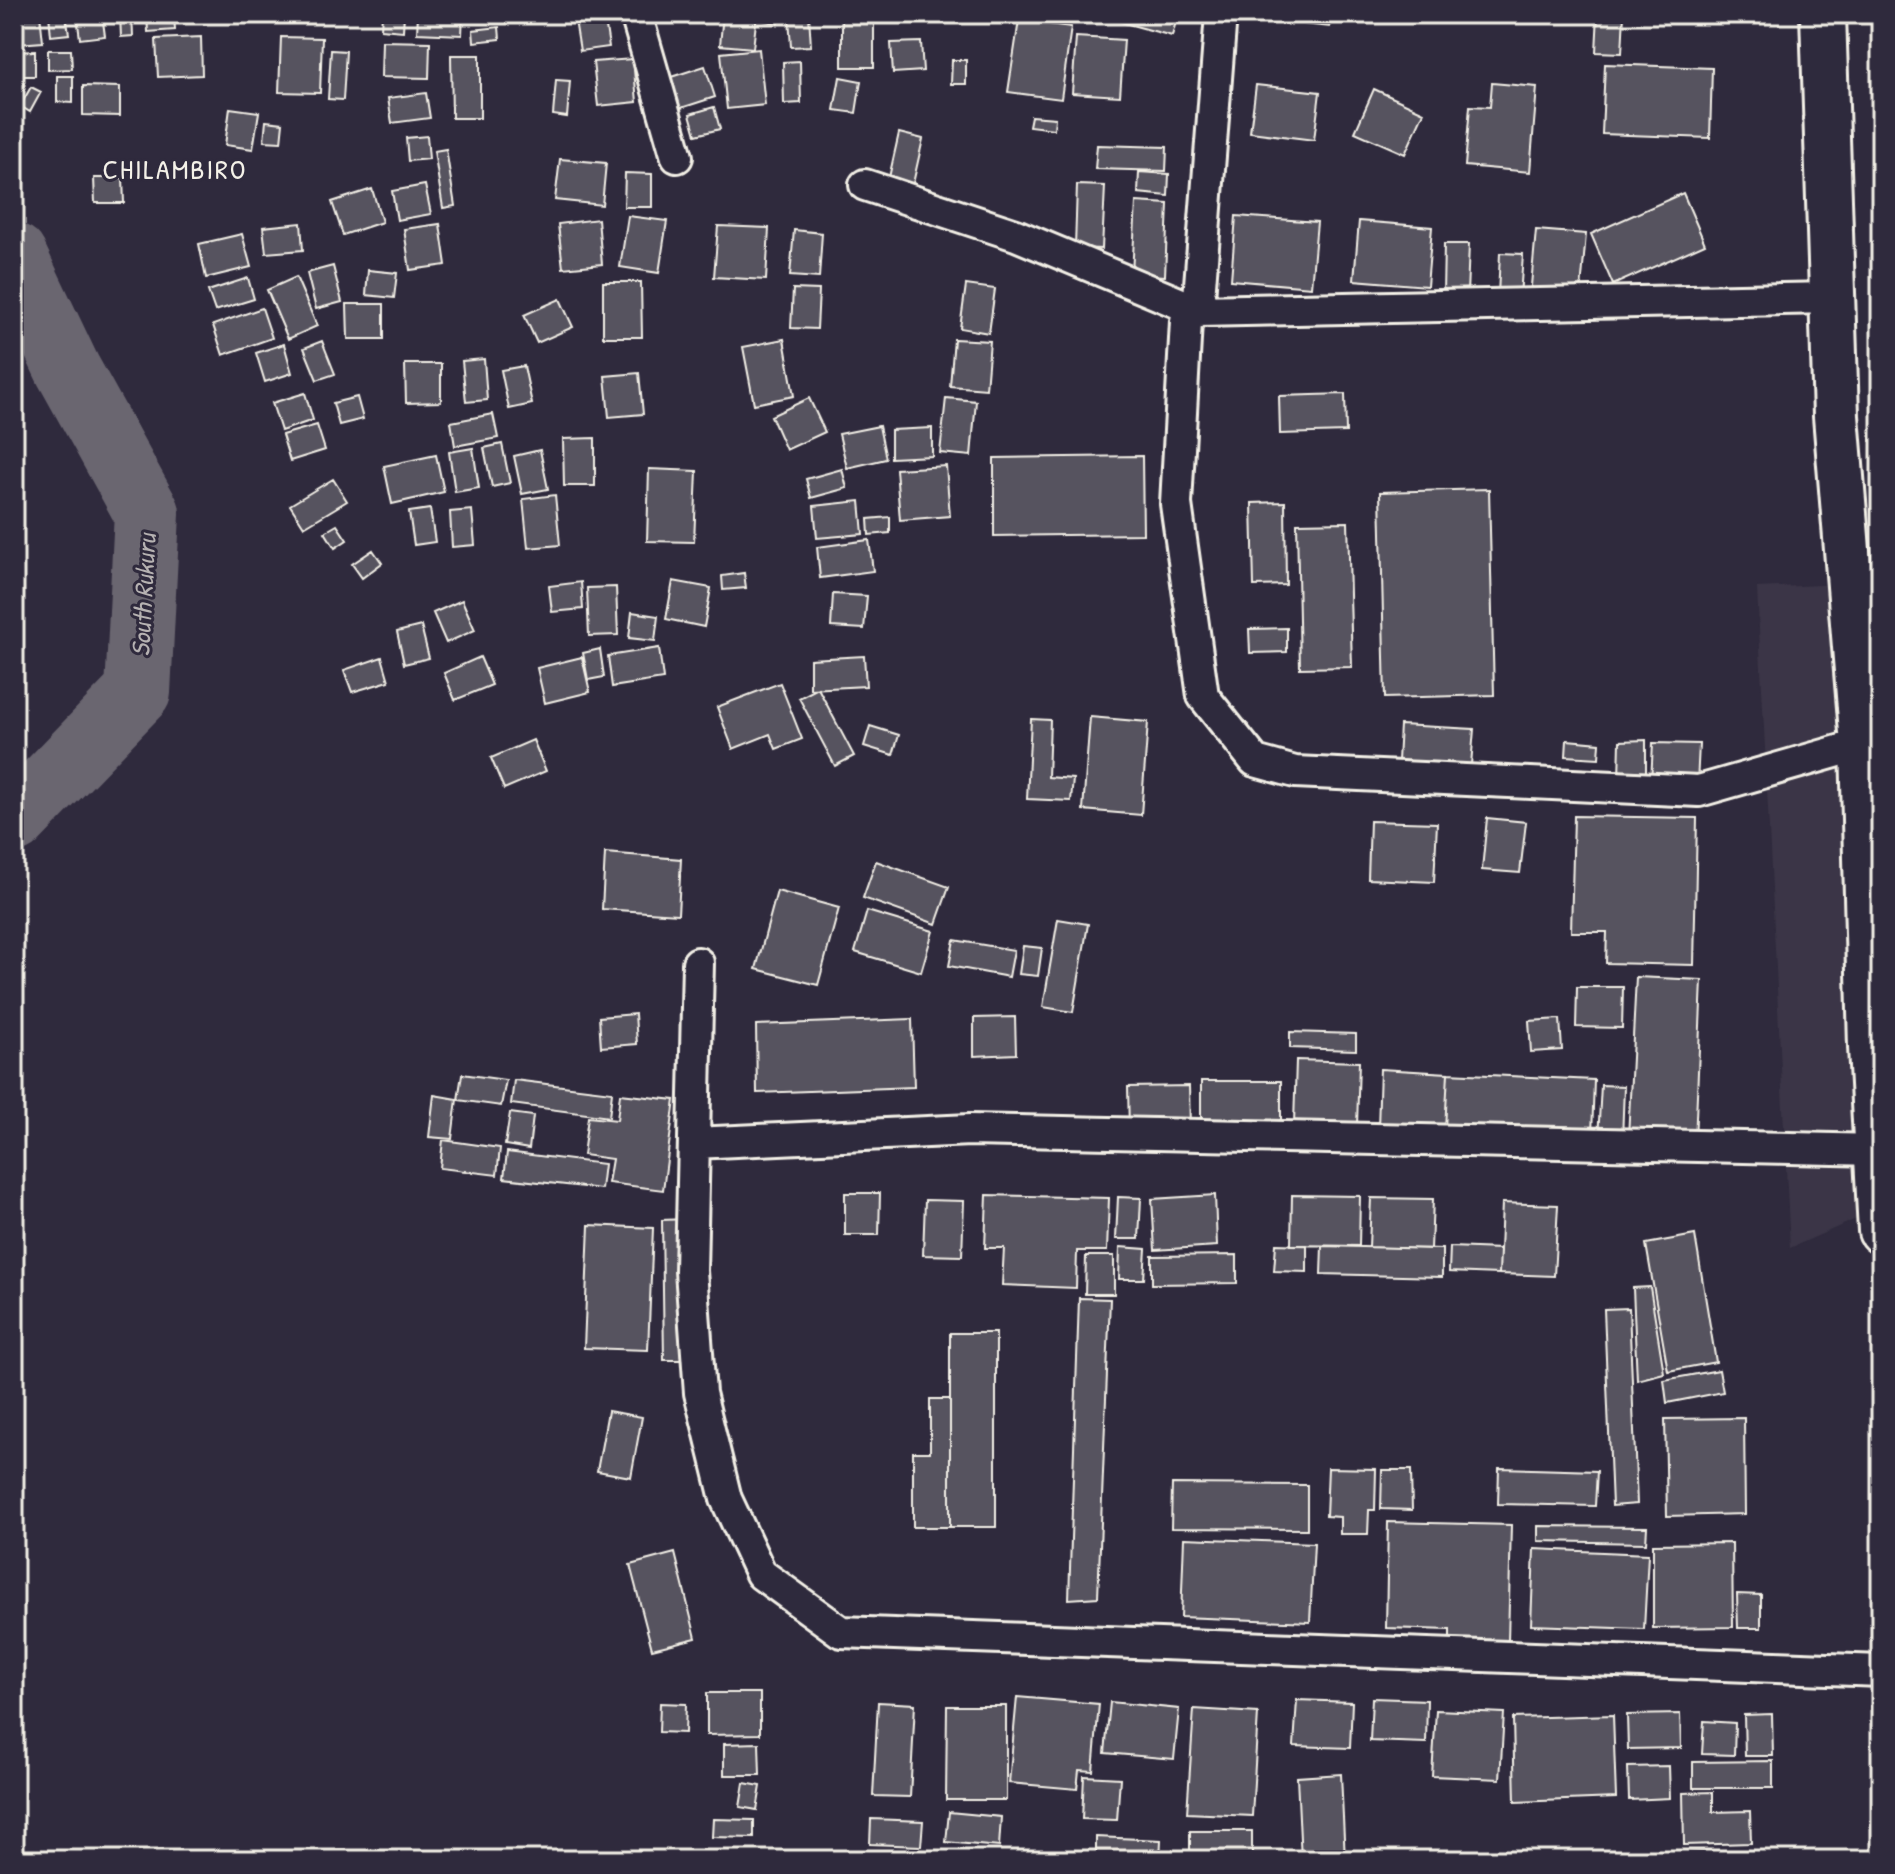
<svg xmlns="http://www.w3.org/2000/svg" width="1895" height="1874" font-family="'Patrick Hand',sans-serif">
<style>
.built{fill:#3b3647}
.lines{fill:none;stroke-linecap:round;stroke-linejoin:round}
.river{stroke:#6a6670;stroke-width:66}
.building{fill:#56525f;stroke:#f4f1e8;stroke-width:2}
.street-casing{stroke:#f4f1e8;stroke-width:36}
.primary-casing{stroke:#f4f1e8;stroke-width:50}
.street{stroke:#2f2a3d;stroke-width:30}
.primary{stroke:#2f2a3d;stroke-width:44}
.labels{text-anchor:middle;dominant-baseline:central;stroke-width:6;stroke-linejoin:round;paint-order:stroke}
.water-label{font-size:26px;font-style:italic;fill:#b6b2b2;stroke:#2f2a3d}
.quarter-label{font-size:28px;letter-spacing:2px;fill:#f4f1e8;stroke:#2f2a3d}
</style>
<rect width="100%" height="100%" fill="#2f2a3d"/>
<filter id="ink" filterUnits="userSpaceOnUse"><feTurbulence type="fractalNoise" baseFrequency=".0125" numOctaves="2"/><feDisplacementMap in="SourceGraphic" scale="16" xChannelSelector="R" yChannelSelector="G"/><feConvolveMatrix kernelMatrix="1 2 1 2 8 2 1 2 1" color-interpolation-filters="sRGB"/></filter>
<g filter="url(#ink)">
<!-- built -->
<path class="built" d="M1881,582V1208L1790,1248L1757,588Z"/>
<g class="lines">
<!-- river -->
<path class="river" d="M14,256L68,370L147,513L138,692L14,820"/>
</g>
<!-- building -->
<path class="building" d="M14,14H40L43,42L17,44Z
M49,14H66L69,34L51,36Z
M102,14L105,36L80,39L77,16Z
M120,14H132L133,36L121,37Z
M147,14H174L175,30L148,32Z
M179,14H208V16L179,17Z
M382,14H404L403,31L381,29Z
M418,14H463L462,35L417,33Z
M574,14H604L609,47L580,51Z
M723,14H757L753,48L720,45Z
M767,14H780L778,23L765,21Z
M842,14H874V67H842Z
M1074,14H1097L1096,23L1073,20Z
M1107,14H1178L1172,36L1106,18Z
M1267,14H1331L1330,27L1267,20Z
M1598,14H1624L1622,53L1596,52Z
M809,15L811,46L791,47L789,17Z
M1019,20L1071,27L1061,99L1008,92Z
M499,27L500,39L474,42L473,30Z
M201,37L202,75L158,77L156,39Z
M281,37L322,38L320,93L279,92Z
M1076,37L1124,40L1120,96L1072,93Z
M382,41L430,42L429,78L381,77Z
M921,42L923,71L893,73L891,43Z
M759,49L765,105L727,109L721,53Z
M48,50H71L72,69L48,70Z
M331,50L346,51L343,100L328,99Z
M35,51V76H14V52Z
M451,55H480V118H452Z
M633,59L637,102L598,106L593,62Z
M952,60H966V84H951Z
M800,61L801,103L784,104L783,62Z
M1605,64L1712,68L1710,138L1602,134Z
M705,66L715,97L678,109L668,78Z
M57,76H73V103L57,102Z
M840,77L861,81L856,113L834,110Z
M556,80L570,81L567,117L553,115Z
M1492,83L1537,87L1530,172L1465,166L1470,106L1490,107Z
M1256,85L1320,92L1314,140L1250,132Z
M83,86L120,87V116L83,115Z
M31,87L41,92L30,112L20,106Z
M1374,89L1424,112L1405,154L1355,132Z
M426,93L430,118L392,123L388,98Z
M714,107L720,129L696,135L690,114Z
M230,108L259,112L253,149L225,145Z
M1031,116L1055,118L1054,129L1029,126Z
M266,121L283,123L281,142L264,141Z
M899,133L923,139L912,188L888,182Z
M427,136L429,159L408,161L406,138Z
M1097,145L1167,147L1166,171L1095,169Z
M446,149L455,206L443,208L434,151Z
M560,159L606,163L602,205L555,200Z
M1139,172L1169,174L1168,196L1138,193Z
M625,173L652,174V207H624Z
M94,178H123L124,203H95Z
M425,185L431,214L397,220L392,191Z
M1077,185L1105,186L1102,249L1075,248Z
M372,189L382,222L343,235L332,202Z
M1683,193L1705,244L1613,285L1591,234Z
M1136,202L1168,204L1165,276L1132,274Z
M628,216L667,221L659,273L620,267Z
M1236,216L1317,222L1311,287L1231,280Z
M598,219L602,264L563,268L558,224Z
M1359,221L1432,227L1427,286L1354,280Z
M301,223L303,250L266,253L263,227Z
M440,224L446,265L410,270L404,229Z
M718,226L769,228L766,280L714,277Z
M794,230L822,233L819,278L790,276Z
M1536,230L1586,234L1580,301L1530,297Z
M242,234L251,267L206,278L199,244Z
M1444,244H1469L1467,294H1443Z
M1500,253L1523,254L1520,297L1498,296Z
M333,266L342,302L316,309L307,273Z
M368,270L397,273L394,298L366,295Z
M296,277L317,326L288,339L267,290Z
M248,278L254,299L215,311L208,291Z
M603,282H641L642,337H603Z
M966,285L995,289L989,333L960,328Z
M793,289L819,290L817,329L791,328Z
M560,299L573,327L537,343L524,315Z
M347,304H384V339H348Z
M262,308L272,338L223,355L213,325Z
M784,339L794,396L754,404L743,347Z
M954,339L990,341L986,389L950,386Z
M322,341L335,374L317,380L304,348Z
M284,344L292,373L265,382L256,353Z
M484,359L487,400L466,402L462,361Z
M405,364H441V402L406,403Z
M524,366L532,404L509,409L501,370Z
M639,373L643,414L609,417L605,376Z
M305,393L313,420L281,431L272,403Z
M1345,394L1346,432L1280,434L1279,396Z
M357,397L363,419L339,425L333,403Z
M809,398L825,432L786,450L771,416Z
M946,398L976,401L971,456L940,453Z
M493,414L498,438L455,446L451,422Z
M317,425L325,450L290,461L282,435Z
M879,426L886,459L847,468L839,434Z
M932,428V456L891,458V430Z
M595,438V486H564L563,439Z
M502,444L510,483L492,487L484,448Z
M473,448L479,488L455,492L449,452Z
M540,450L548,489L522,494L514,456Z
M436,455L444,492L392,504L384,466Z
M1142,456L1143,534L994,536V458Z
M946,466L950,516L900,520L896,469Z
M649,469L697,471L694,542L647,541Z
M842,469L847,488L811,498L806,479Z
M333,479L347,501L304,527L290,505Z
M1489,489L1494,695L1385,698L1380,492Z
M555,495L560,545L528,548L523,499Z
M860,501L863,534L817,538L814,506Z
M1285,502L1286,585L1254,586L1252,503Z
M430,509L435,542L414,545L409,512Z
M472,510L475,545L452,547L450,512Z
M890,517V533L869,535L868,519Z
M1348,522L1352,667L1300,668L1297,523Z
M337,525L347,540L335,548L325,532Z
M869,540L873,571L820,578L817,547Z
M373,550L382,563L362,578L352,564Z
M744,573L746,588L723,590L722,576Z
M673,581L711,588L704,627L666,619Z
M581,582L583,609L552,612L549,586Z
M616,587L618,635L589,636L587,588Z
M833,594L867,596L864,629L831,627Z
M462,600L475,630L446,643L433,613Z
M632,612L658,616L655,641L629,638Z
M421,626L429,658L404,664L397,632Z
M1287,628V652L1250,653L1249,629Z
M659,648L663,679L612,687L608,656Z
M600,649L604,677L588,680L583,653Z
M864,656L866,686L810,689V659Z
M382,657L389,681L352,692L344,670Z
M480,657L492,685L455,700L444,673Z
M582,657L590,692L545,703L537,668Z
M780,683L802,739L776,749L770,734L733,749L717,707Z
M818,688L854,756L835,766L799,698Z
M1090,717L1148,722L1141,815L1083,810Z
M1031,719L1050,720L1048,777L1073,779L1071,801L1027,799Z
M1400,725L1474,729L1471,765L1398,761Z
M870,726L899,735L893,755L864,746Z
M533,740L546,771L504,789L491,758Z
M1567,740L1600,743L1599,758L1566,756Z
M1646,740V780H1619L1620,741Z
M1653,743L1699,744L1697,784L1651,782Z
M1574,816L1697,818L1694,965L1606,963L1607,932H1571Z
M1487,818L1526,822L1520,873L1482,870Z
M1370,821L1437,823L1434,882L1368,879Z
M605,853L681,859L678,914L602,909Z
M876,861L949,887L936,924L863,898Z
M777,891L839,908L818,985L756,969Z
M867,911L933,931L921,972L855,952Z
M1058,919L1088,924L1073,1012L1043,1007Z
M954,940L1014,950L1009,977L949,966Z
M1023,946L1042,948L1038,976L1019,974Z
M1636,977L1702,980L1695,1141L1628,1138Z
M1577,987H1623L1622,1028L1576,1027Z
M635,1014L637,1044L601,1047L599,1017Z
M1015,1017L1016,1054L974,1056V1018Z
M912,1019L914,1087L757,1093L756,1025Z
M1560,1019L1562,1050L1531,1052L1529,1021Z
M1290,1032L1356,1034V1050L1290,1048Z
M1296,1060L1359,1062L1357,1126L1294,1124Z
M1380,1069L1448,1073L1445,1129L1378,1128Z
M1448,1073L1594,1080L1592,1135L1445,1129Z
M462,1074L506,1080L501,1106L458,1100Z
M514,1080L612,1092L609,1117L511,1104Z
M1201,1081H1281V1133H1201Z
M1601,1085L1624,1086L1622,1140L1598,1139Z
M1189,1086L1190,1127L1129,1129L1128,1087Z
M620,1094L675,1100L663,1190L608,1183L612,1159L583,1155L588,1117L617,1120Z
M434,1095L457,1099L452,1139L429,1137Z
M510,1113L533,1116L529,1149L505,1145Z
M443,1140L500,1148L497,1175L440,1168Z
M507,1152L604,1164L601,1189L504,1178Z
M845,1193H880L879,1235H845Z
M987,1195L1109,1198L1107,1251H1077L1076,1288L1002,1285L1004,1248H985Z
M1215,1195L1217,1246L1155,1250L1152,1199Z
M1292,1195L1360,1196L1359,1246L1291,1245Z
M1118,1197L1141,1198L1139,1239H1116Z
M1371,1198L1433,1199L1431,1249L1369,1247Z
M925,1200L964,1201L962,1256L923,1255Z
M1502,1203L1558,1205L1554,1276L1499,1274Z
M686,1219L687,1360H664L662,1220Z
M589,1225L653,1228L648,1350L584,1348Z
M1695,1235L1716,1362L1668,1371L1646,1244Z
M1276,1244L1307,1245V1272L1274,1271Z
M1322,1246L1442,1249V1277L1321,1274Z
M1120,1247L1146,1249L1144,1279H1119Z
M1450,1247L1500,1249L1499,1274L1449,1272Z
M1237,1255V1283L1152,1284V1256Z
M1086,1256H1114V1294H1085Z
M1650,1287L1664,1373L1637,1380L1633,1288Z
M1079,1298L1110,1299L1098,1597L1069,1599Z
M1629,1308L1637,1504L1612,1506L1604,1309Z
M950,1333H996V1527H950Z
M1719,1370L1723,1392L1667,1403L1664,1380Z
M930,1399H950V1527H913V1452H930Z
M608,1411L642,1417L631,1477L597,1471Z
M1744,1418L1745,1514L1667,1516L1665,1419Z
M1328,1468L1376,1469L1375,1510H1369L1368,1534H1340V1517L1326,1516Z
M1499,1468L1597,1471L1595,1506L1498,1504Z
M1382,1470H1411L1412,1510L1381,1509Z
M1172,1484L1307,1485V1529L1171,1528Z
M1388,1522L1511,1525L1508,1641H1450V1630L1386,1628Z
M1538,1526L1647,1527L1646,1543L1538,1541Z
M1184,1538L1314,1543L1310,1622L1181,1617Z
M1732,1543L1733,1627L1653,1628V1544Z
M1534,1549L1648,1554L1644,1629L1531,1625Z
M675,1553L696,1638L652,1649L630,1565Z
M1737,1594L1761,1595V1628H1738Z
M707,1693H760V1734L707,1735Z
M1017,1697L1099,1704L1093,1771L1079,1770L1077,1789L1009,1783Z
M1372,1698L1427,1700L1426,1743L1370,1741Z
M1297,1700L1352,1702L1350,1748L1294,1746Z
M878,1702L915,1704L910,1797L873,1796Z
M1110,1702L1179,1709L1174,1759L1105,1753Z
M660,1703L686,1704L685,1733L659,1732Z
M947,1706H1006V1800H946Z
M1194,1709L1258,1713L1252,1816L1187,1813Z
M1436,1710L1504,1713L1500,1779L1432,1776Z
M1680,1714L1681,1748L1628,1749L1627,1715Z
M1772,1714L1773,1756H1745L1744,1715Z
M1613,1715L1616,1798L1515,1802L1513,1718Z
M1704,1721L1735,1723L1734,1755L1702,1754Z
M759,1743L760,1775H724V1744Z
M1773,1761V1788H1693V1762Z
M1669,1766L1670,1798L1629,1800L1628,1767Z
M1341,1774L1345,1860H1301L1297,1777Z
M1084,1776L1120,1778L1117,1820L1082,1819Z
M744,1783L761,1786L757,1810L740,1807Z
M1713,1792V1812L1750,1811L1751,1843L1684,1845L1683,1793Z
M949,1812L1001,1817L999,1847L946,1842Z
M713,1819L754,1820V1838L712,1837Z
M871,1819L923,1821L921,1846L870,1844Z
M1190,1831H1252V1860H1190Z
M1096,1837L1161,1840L1160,1859L1096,1857Z
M1749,1851V1860H1685V1853Z"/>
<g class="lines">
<defs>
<path id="street" d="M636,14L677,157
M1221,14L1198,311L1186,321L1176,504L1203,696L1255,761L1295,772L1699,791L1863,744H1879
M865,185L1016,235L1198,311L1832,298
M698,963L691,1271L700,1393L726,1499L761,1574L841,1632L1881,1671
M694,1143L970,1130L1877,1150"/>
<path id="primary" d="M1823,14L1836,416L1863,744L1871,1047L1881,1231"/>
</defs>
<!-- street casing -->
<use href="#street" class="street-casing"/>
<!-- primary casing -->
<use href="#primary" class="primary-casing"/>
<!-- street -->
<use href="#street" class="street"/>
<!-- primary -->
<use href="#primary" class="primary"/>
</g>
</g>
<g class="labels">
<!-- water labels -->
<g class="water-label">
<text transform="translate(143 595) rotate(-87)">South Rukuru</text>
</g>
<!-- quarter labels -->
<g class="quarter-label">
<text x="175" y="169">CHILAMBIRO</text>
</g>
</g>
<!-- margin -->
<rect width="1895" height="1874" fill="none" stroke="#2f2a3d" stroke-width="48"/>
<rect x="24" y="24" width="1847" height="1826" fill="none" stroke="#f4f1e8" stroke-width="3" filter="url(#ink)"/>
</svg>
